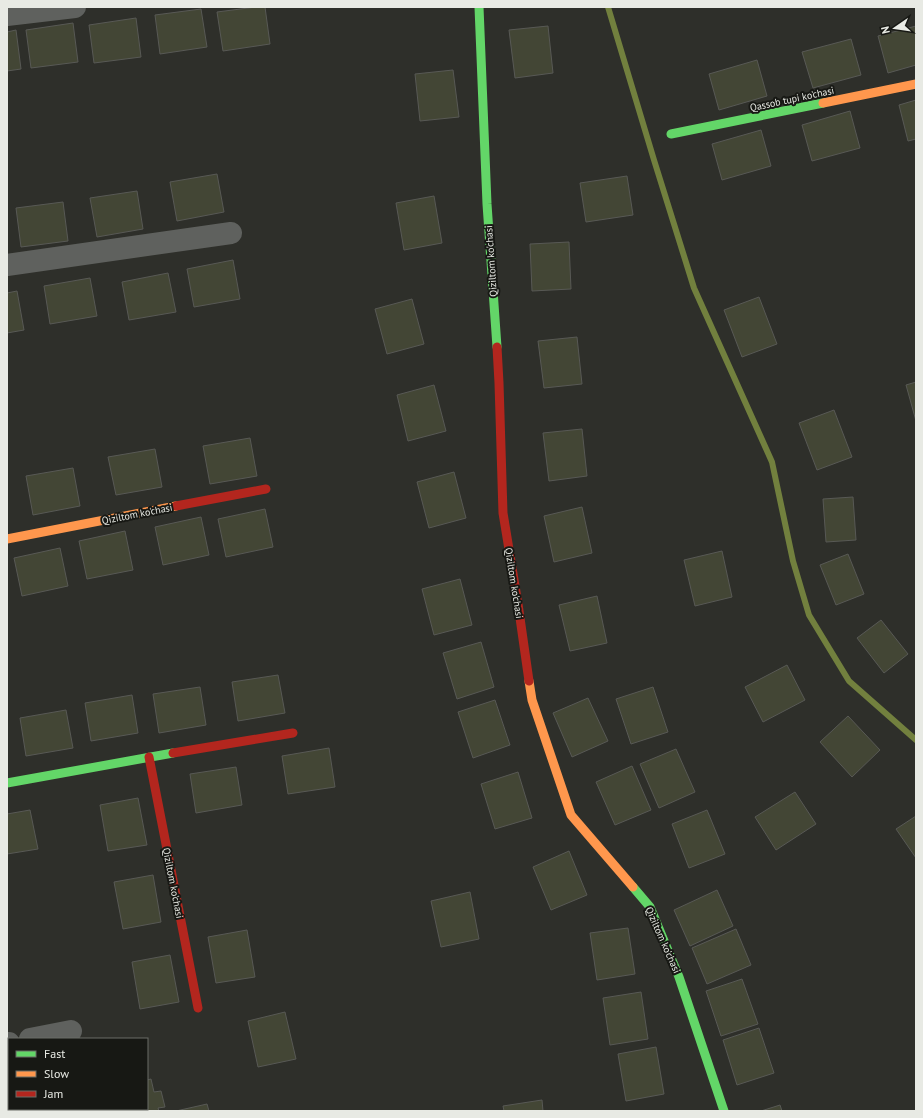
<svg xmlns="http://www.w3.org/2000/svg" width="923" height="1118" font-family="'PT Sans',sans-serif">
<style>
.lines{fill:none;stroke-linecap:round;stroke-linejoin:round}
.stream{stroke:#72803e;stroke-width:6}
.building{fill:#434635;stroke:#585955}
.street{stroke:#5f615e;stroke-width:22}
.fast{stroke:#63d668;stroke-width:9}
.slow{stroke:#ff974d;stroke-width:9}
.jam{stroke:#b3261e;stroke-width:9}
.labels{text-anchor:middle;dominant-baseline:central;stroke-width:4;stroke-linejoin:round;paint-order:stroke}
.street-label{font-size:10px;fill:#e8eae4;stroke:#171814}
</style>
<rect width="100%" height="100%" fill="#2e2f2a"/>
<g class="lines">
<!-- stream -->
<path class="stream" d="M608,7L654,160L694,288L772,462L793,561L809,615L849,681L916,740"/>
</g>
<!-- building -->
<path class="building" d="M256,7H265L270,44L223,51L217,12Z
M201,9L207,47L160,54L155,15Z
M136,18L141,57L94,63L89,25Z
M73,23L78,62L31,68L26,30Z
M548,26L553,73L515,78L509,30Z
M916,26V65L888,73L878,36Z
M16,30L21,69L7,71V32Z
M851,39L861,75L813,88L802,52Z
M757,60L767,96L719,110L709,74Z
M453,70L459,117L420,121L415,74Z
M916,100V139L908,141L899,105Z
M850,111L860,148L812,161L802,125Z
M761,130L771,166L722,180L712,144Z
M217,174L224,212L177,221L170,182Z
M627,176L633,215L586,222L580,183Z
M137,191L143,229L97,237L90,198Z
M434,196L442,243L404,250L396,203Z
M63,202L68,241L21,247L16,208Z
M569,242L571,289L532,291L530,244Z
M233,260L240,299L194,307L187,269Z
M168,273L176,312L129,320L122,282Z
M90,278L97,316L50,324L44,286Z
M17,291L24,330L7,333V293Z
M759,297L777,344L742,357L724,310Z
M412,299L424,344L387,354L375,309Z
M577,337L582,384L544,388L538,341Z
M916,382V421L906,385Z
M434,385L446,431L408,441L397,395Z
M834,410L852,457L817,470L799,423Z
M582,429L587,476L549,481L543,433Z
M250,438L257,476L210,484L203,446Z
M155,449L162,487L116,495L108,457Z
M73,468L80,506L33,515L26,476Z
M454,472L466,518L429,528L417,482Z
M853,497L856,540L826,542L823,499Z
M582,507L592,553L554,562L544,516Z
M265,509L273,547L226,557L218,519Z
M201,517L209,555L163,565L155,527Z
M125,531L133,570L87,579L79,541Z
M60,548L68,586L22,596L14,558Z
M722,551L732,597L695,606L684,560Z
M848,554L864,594L836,605L820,565Z
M460,579L472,625L434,635L422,589Z
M597,596L607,643L570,651L559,605Z
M881,620L908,654L884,673L857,638Z
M481,642L494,687L457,699L443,653Z
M787,665L805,700L763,722L745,687Z
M278,675L285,713L238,721L232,682Z
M200,687L206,725L159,733L153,694Z
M653,687L668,732L631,744L616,699Z
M132,695L138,733L91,741L85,703Z
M588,698L608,741L572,757L553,713Z
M495,700L510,745L473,758L458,712Z
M66,710L73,748L26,756L20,718Z
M848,716L880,750L852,777L820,742Z
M329,748L335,787L288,794L282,756Z
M676,749L695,792L659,808L640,764Z
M632,766L651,810L615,825L596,782Z
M236,767L242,805L196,813L190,774Z
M518,772L532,818L495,829L481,784Z
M795,792L816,824L776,850L755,817Z
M138,798L147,845L108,851L100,805Z
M30,810L38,849L7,854V814Z
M707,810L725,854L689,868L672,824Z
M916,816V858L896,829Z
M569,851L587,895L551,910L533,867Z
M153,875L161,922L123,929L114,882Z
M717,890L733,926L690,946L674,910Z
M470,892L479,939L441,947L431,901Z
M628,928L635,974L597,980L590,933Z
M736,929L751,965L707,984L692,948Z
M247,930L255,977L216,983L208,937Z
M170,955L179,1002L140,1009L132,962Z
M742,979L758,1024L721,1036L706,991Z
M641,992L648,1039L610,1045L603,998Z
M285,1012L296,1059L258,1067L248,1021Z
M759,1028L774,1073L737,1085L723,1040Z
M656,1047L664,1094L626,1101L618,1054Z
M151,1079L154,1092L161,1091L165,1107L158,1108L159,1111H111L110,1109H147V1080Z
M542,1100L543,1111H504L503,1106Z
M207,1104L209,1111H176Z
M780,1105L782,1111H761Z"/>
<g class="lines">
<!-- street -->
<path class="street" d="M7,15L75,7
M7,265L231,233
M30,1039L71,1031
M7,1043H9"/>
<!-- fast -->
<path class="fast" d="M479,7L487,204L497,347
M671,134L823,103
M7,783L173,753
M633,887L650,907L679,977L724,1111"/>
<!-- slow -->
<path class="slow" d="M823,103L916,84
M7,539L176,506
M529,681L532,700L571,815L633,887"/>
<!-- jam -->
<path class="jam" d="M497,347L499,383L503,513L518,604L529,681
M176,506L266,489
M173,753L293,733
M149,757L198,1008"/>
</g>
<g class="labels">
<!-- street labels -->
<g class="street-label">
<text transform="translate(792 99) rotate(-12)">Qassob tupi ko'chasi</text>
<text transform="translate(491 261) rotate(-94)">Qiziltom ko'chasi</text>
<text transform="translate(137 514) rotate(-11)">Qiziltom ko'chasi</text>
<text transform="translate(514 583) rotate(81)">Qiziltom ko'chasi</text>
<text transform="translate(173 883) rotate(79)">Qiziltom ko'chasi</text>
<text transform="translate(663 940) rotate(66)">Qiziltom ko'chasi</text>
</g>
</g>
<!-- border -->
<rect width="923" height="1118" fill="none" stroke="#e8eae4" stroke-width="16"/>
<!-- legend -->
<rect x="8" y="1038" width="140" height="72" fill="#171814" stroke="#6b6c67"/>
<rect x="16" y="1051" width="20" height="6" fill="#63d668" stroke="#6b6c67"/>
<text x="44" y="1058" font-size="12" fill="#e8eae4">Fast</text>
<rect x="16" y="1071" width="20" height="6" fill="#ff974d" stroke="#6b6c67"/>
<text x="44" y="1078" font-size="12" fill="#e8eae4">Slow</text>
<rect x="16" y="1091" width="20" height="6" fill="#b3261e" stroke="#6b6c67"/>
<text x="44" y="1098" font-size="12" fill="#e8eae4">Jam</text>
<!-- north arrow -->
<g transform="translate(895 28) rotate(257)" stroke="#171814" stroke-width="3" paint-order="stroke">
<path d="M0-3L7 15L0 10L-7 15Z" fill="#e8eae4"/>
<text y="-6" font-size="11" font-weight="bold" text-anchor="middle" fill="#e8eae4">N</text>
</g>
</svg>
